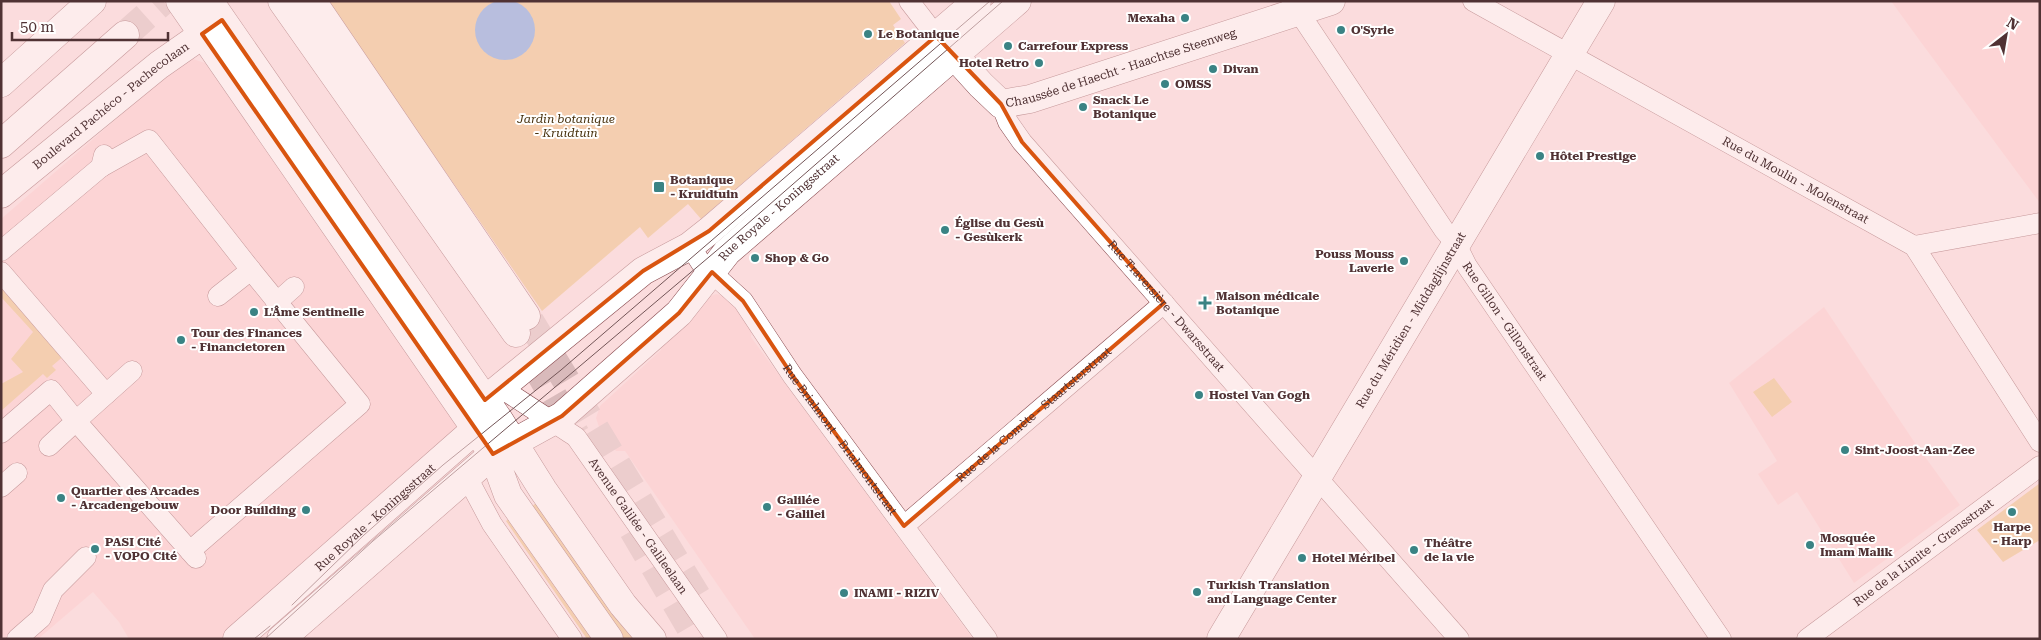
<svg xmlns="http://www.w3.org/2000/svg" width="2041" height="640" font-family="'Roboto Serif',serif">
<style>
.built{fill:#fdcbcd}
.green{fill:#eabd7b}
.water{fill:#669ae0}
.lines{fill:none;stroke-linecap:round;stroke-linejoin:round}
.secondary-tunnel{stroke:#d9babb;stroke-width:28;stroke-dasharray:28 14;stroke-linecap:butt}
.highway-tunnel{stroke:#d9babb;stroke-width:28;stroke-dasharray:28 14;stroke-linecap:butt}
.street-casing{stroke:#87484d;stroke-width:21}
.secondary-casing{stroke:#87484d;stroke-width:29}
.primary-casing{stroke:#87484d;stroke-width:29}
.highway-casing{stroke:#87484d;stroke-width:29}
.street{stroke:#fff;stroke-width:20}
.secondary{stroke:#fff;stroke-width:28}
.primary{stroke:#fff;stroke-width:28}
.highway{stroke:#fff;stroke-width:28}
.tram{stroke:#735557;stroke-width:1}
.marked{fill:none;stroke:#d95510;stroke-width:4;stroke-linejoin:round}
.poi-dot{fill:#3a8384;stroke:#fff;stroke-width:2}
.labels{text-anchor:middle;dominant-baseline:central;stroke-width:4;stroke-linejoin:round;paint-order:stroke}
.poi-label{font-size:12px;font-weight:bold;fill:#503234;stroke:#fff;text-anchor:start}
.street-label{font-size:12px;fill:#503234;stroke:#fff}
.park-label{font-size:12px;font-style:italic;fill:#48320e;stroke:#fff}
</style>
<rect width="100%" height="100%" fill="#fbdcdd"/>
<!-- built -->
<path class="built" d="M1891,1H2040V203L1920,41Z
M190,58L205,63L427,381L456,425L457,433L224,639H129L119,622L93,592L38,639H1V219L183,61Z
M716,294L724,296L753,323L751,337L973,639H755L625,451H616L599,427L596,418L600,406L661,350L663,336L708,297Z
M1824,307L1915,443L1960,505L1854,583L1797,492L1778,505L1758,474L1777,461L1729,383Z"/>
<!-- green -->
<path class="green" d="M327,1H889L901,19L893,25L905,43L701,219L688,204L648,238L640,227L542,311Z
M1,281L65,355L52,366L56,370L47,378L43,374L1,411V384L23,372L11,359L33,332L1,297Z
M1774,378L1792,402L1772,417L1753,392Z
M2040,483V540L2003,562L1977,530Z
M536,503L635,639H619L529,509Z
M511,517L595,639H587L506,521Z"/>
<!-- water -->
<path class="water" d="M475 30a30 30 0 1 1 60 0a30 30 0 1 1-60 0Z"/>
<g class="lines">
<!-- secondary-tunnel -->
<path class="secondary-tunnel" d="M125,35L163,1"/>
<!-- highway-tunnel -->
<path class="highway-tunnel" d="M530,321L701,603
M532,360L576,435
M633,530L697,639"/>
<defs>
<g id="street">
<path d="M909,1L936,36"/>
<path id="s1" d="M1473,1L1914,246L2040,442"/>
<path id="s2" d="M1292,2L1444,230L1456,244L1467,266L1721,639"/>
<path id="s3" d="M1001,104L1008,122L1022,142L1459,639"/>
<path d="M101,167L149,140L251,270L218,296"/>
<path id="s4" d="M690,246L701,263L743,301L792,375L987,639"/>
<path d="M1914,246L2040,223"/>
<path d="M1,251L101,167L104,155"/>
<path d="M1,272L106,394"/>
<path d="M276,303L294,287"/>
<path d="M132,371L76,421L196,558"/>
<path id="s5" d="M501,388L576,437L717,639"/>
<path d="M1,433L51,390L76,421L49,446"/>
<path d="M467,477L492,524L572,639"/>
<path d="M1,487L17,473"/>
<path id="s6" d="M904,526L1164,303"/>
<path d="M190,551L360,404L251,270"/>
<path d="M17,639L41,618L53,590L86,557"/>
<path id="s7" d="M1807,639L2040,466"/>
</g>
<g id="secondary">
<path id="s8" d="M942,42L981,85L1001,104L1030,99L1331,1"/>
<path d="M1,83L92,1"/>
<path d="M1,144L125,35"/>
<path id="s9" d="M1,194L159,65L222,21"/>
<path id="s10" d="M237,639L469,435L485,400L643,271L690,246L709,231L977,1"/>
<path id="s11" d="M281,639L493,454L562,416L679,313L727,252L1017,1"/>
<path id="s12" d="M1221,639L1601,1"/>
</g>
<path id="primary" d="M180,1L493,454L508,495L609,639
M209,1L499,420L543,490L623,605L652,639"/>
<path id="highway" d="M282,1L516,333
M312,1L526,316"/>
</defs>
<!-- street casing -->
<use href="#street" class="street-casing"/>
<!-- secondary casing -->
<use href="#secondary" class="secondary-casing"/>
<!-- primary casing -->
<use href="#primary" class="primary-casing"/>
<!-- highway casing -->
<use href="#highway" class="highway-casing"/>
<!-- street -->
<use href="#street" class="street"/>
<!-- secondary -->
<use href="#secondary" class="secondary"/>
<!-- primary -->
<use href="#primary" class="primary"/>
<!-- highway -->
<use href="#highway" class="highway"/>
<!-- tram -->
<path class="tram" d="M292,605L364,535L443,465L561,370L990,1
M254,639L270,626
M265,639L373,541L722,246L1003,1"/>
</g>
<!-- marked area -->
<path d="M0 0H2041V640H0ZM222,20L485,400L643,271L709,231L936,36L1001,104L1022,142L1164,303L904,526L792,375L743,301L712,272L679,313L562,416L493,454L202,34Z" fill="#fbdcdd" fill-opacity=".55" fill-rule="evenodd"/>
<path class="marked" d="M222,20L485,400L643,271L709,231L936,36L1001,104L1022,142L1164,303L904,526L792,375L743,301L712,272L679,313L562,416L493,454L202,34Z"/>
<!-- markers -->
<g class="poi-dot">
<circle cx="1185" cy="18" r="5"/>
<circle cx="1341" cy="30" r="5"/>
<circle cx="868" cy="34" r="5"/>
<circle cx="1008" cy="46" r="5"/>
<circle cx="1039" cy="63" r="5"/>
<circle cx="1213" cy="69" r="5"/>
<circle cx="1165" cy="84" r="5"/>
<circle cx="1083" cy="107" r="5"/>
<circle cx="1540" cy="156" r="5"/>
<rect x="653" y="181" width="12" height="12" rx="2.5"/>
<circle cx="945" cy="230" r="5"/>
<circle cx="755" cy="258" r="5"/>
<circle cx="1404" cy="261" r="5"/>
<path d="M1202.5 295.5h5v5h5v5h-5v5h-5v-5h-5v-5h5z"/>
<circle cx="254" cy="312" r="5"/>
<circle cx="181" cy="340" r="5"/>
<circle cx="1199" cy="395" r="5"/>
<circle cx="1845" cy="450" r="5"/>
<circle cx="61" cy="498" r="5"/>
<circle cx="767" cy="507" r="5"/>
<circle cx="306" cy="510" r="5"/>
<circle cx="2012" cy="512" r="5"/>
<circle cx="1810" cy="545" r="5"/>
<circle cx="95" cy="549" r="5"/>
<circle cx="1414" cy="550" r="5"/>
<circle cx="1302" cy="558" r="5"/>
<circle cx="1197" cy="592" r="5"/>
<circle cx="844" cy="593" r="5"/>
</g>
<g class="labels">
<!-- poi labels -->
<g class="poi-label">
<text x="1175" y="18" text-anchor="end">Mexaha</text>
<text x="1351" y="30">O'Syrie</text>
<text x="878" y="34">Le Botanique</text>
<text x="1018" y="46">Carrefour Express</text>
<text x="1029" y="63" text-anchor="end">Hotel Retro</text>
<text x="1223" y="69">Divan</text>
<text x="1175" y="84">OMSS</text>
<text x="1093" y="100">Snack Le<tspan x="1093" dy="14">Botanique</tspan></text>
<text x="1550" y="156">Hôtel Prestige</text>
<text x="670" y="180">Botanique<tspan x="670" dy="14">- Kruidtuin</tspan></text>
<text x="955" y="223">Église du Gesù<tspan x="955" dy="14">- Gesùkerk</tspan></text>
<text x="1394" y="254" text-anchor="end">Pouss Mouss<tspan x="1394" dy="14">Laverie</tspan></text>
<text x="765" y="258">Shop &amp; Go</text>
<text x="1216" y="296">Maison médicale<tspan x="1216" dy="14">Botanique</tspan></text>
<text x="264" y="312">L'Âme Sentinelle</text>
<text x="191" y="333">Tour des Finances<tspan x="191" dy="14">- Financietoren</tspan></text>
<text x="1209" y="395">Hostel Van Gogh</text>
<text x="1855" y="450">Sint-Joost-Aan-Zee</text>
<text x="71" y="491">Quartier des Arcades<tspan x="71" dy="14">- Arcadengebouw</tspan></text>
<text x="777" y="500">Galilée<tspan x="777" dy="14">- Galilei</tspan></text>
<text x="296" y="510" text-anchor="end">Door Building</text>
<text x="2012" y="527" text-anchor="middle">Harpe<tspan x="2012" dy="14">- Harp</tspan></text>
<text x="1820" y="538">Mosquée<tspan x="1820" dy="14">Imam Malik</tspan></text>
<text x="105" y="542">PASI Cité<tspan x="105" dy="14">- VOPO Cité</tspan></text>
<text x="1424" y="543">Théâtre<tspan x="1424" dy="14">de la vie</tspan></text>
<text x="1312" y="558">Hotel Méribel</text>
<text x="1207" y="585">Turkish Translation<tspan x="1207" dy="14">and Language Center</tspan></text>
<text x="854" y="593">INAMI - RIZIV</text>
</g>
<!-- street labels -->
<g class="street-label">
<text stroke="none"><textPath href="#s8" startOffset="211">Chaussée de Haecht - Haachtse Steenweg</textPath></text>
<text stroke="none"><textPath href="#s9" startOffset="141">Boulevard Pachéco - Pachecolaan</textPath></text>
<text stroke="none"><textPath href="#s1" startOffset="369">Rue du Moulin - Molenstraat</textPath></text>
<text stroke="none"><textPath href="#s11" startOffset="662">Rue Royale - Koningsstraat</textPath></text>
<text stroke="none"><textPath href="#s3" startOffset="262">Rue Traversière - Dwarsstraat</textPath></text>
<text stroke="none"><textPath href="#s12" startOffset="371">Rue du Méridien - Middaglijnstraat</textPath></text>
<text stroke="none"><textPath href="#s2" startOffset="384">Rue Gillon - Gillonstraat</textPath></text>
<text stroke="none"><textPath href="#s6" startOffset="171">Rue de la Comète - Staartsterstraat</textPath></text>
<text stroke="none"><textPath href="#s4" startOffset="246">Rue Brialmont - Brialmontstraat</textPath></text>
<text stroke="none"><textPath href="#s10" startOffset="184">Rue Royale - Koningsstraat</textPath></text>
<text stroke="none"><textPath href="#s5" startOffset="198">Avenue Galilée - Galileelaan</textPath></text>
<text stroke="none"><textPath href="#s7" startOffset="145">Rue de la Limite - Grensstraat</textPath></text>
</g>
<!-- park labels -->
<g class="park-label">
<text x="566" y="119">Jardin botanique<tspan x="566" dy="14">- Kruidtuin</tspan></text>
</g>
</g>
<!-- border -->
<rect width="2041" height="640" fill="none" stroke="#503234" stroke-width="5"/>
<!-- north arrow -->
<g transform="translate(2006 35) rotate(31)" stroke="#ffffff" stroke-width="4" paint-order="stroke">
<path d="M0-4L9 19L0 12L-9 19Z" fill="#503234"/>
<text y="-8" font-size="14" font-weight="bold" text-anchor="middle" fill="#503234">N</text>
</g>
<!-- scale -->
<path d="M12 32v8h156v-8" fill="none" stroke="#503234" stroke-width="2.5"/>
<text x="20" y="32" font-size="15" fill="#503234" stroke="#ffffff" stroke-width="4" paint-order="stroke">50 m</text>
</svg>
